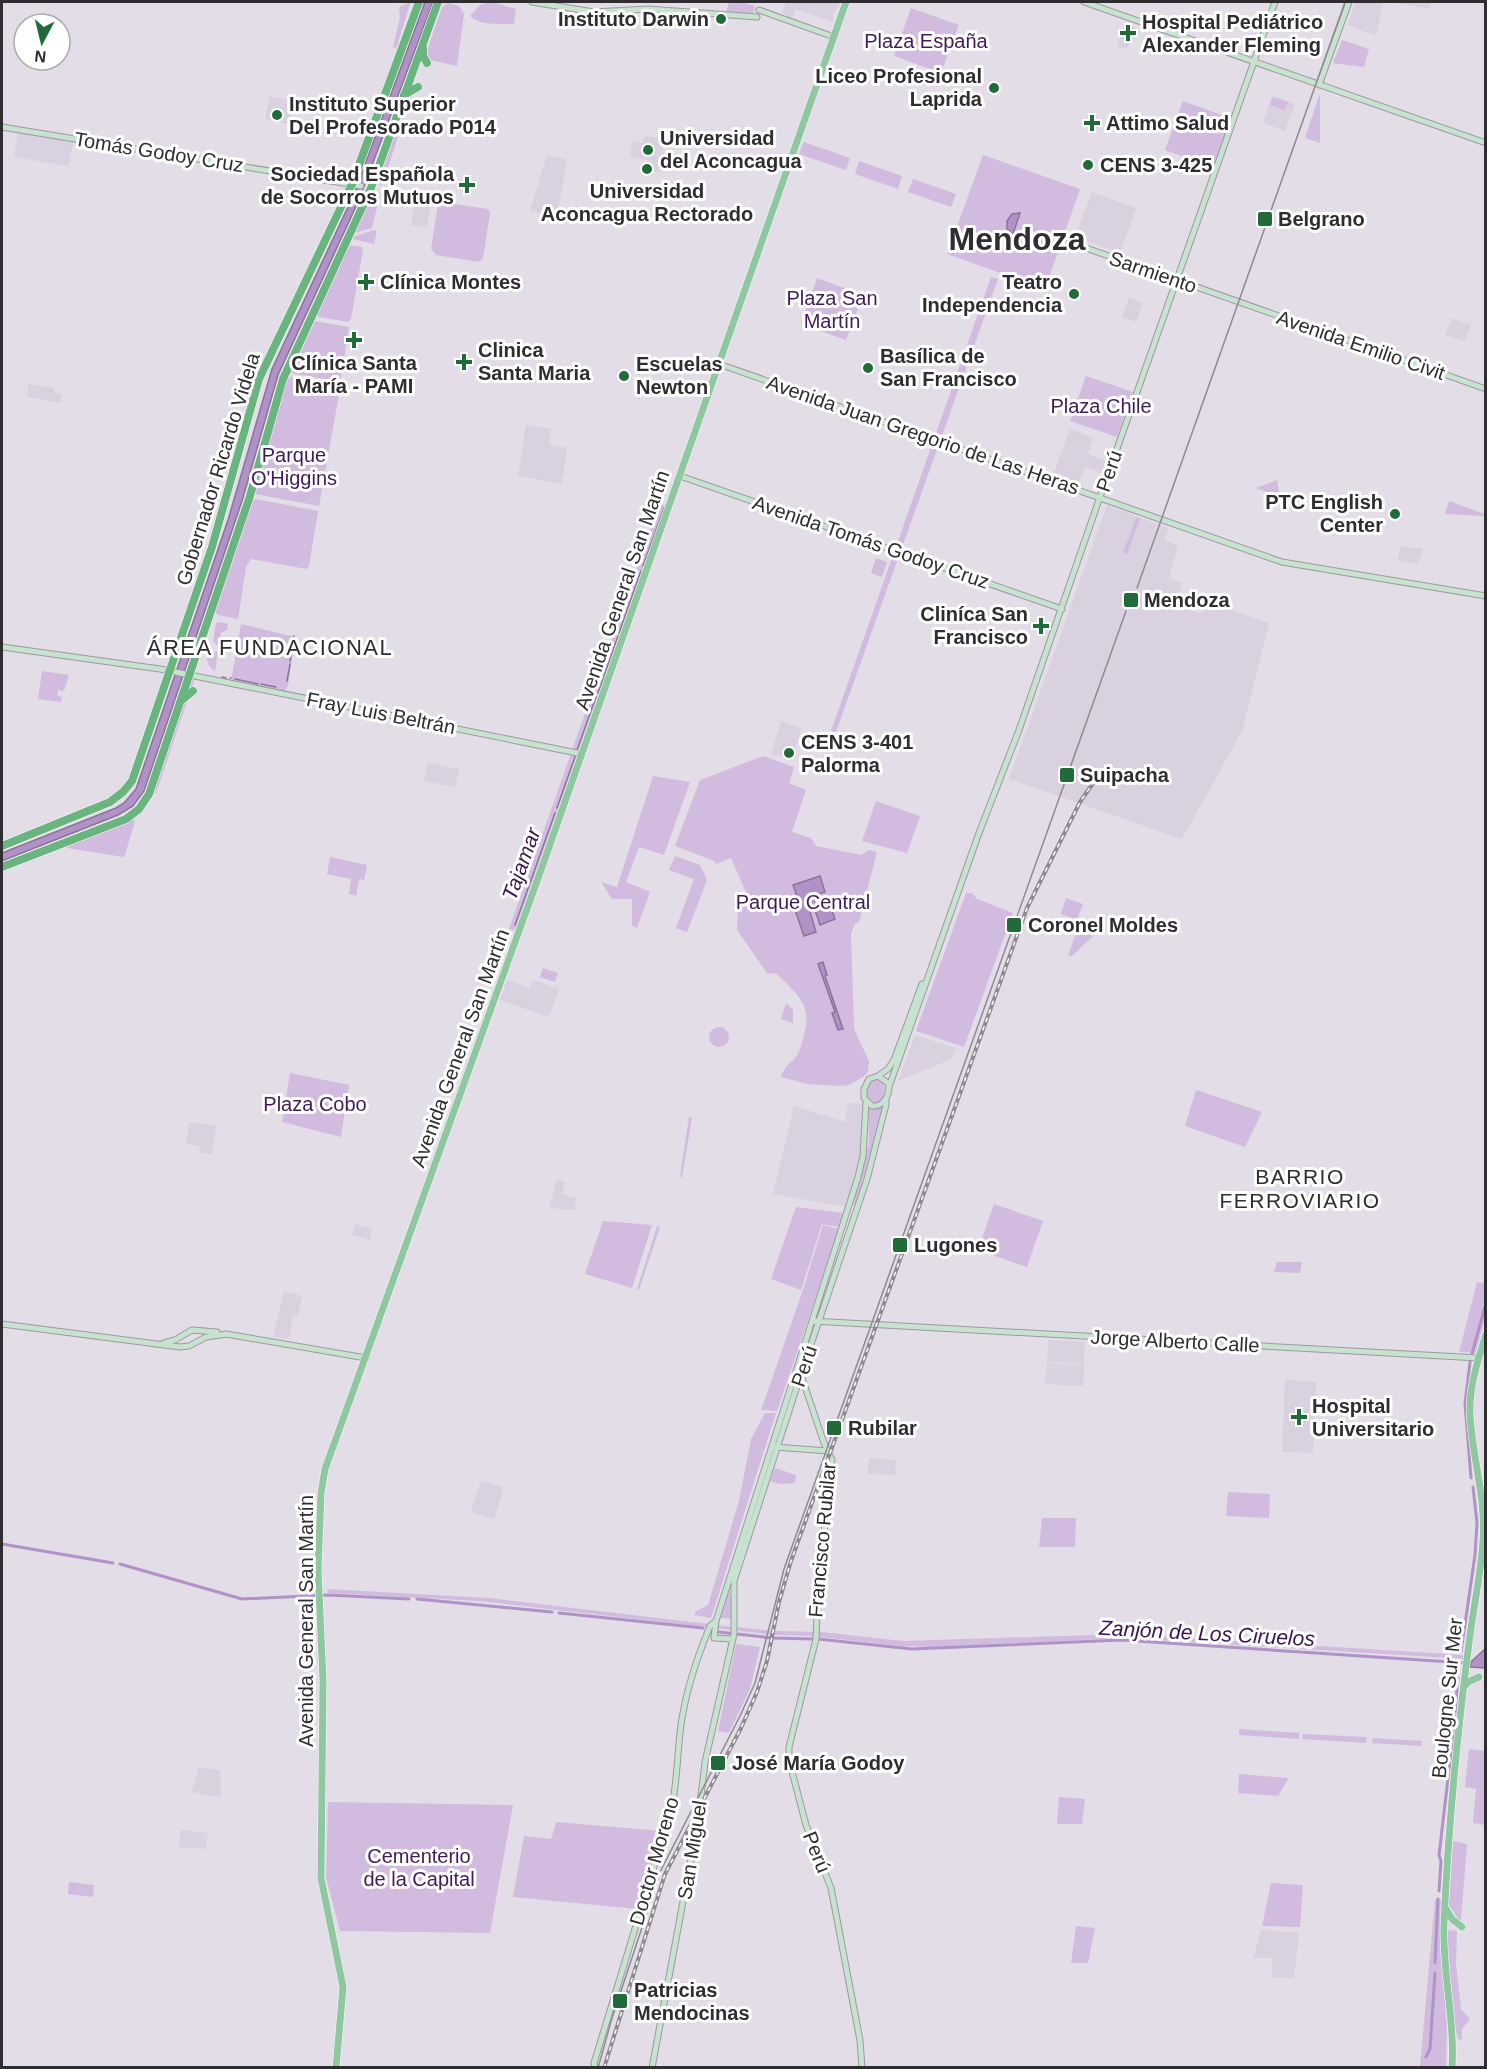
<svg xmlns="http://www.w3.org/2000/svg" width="1487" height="2069" font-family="Arial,sans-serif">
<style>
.built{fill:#dad1e0}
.green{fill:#d1bcdf}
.water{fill:#b192c6;stroke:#8a7499;stroke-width:1.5}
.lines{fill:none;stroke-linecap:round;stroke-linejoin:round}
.stream{stroke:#8a7499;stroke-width:1.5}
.canal{stroke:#b192c6;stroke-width:3}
.secondary-casing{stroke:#9d99a1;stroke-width:7}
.primary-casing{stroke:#fff;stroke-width:8}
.trunk-casing{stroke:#fff;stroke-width:9}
.secondary{stroke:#c7e3d0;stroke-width:5}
.primary{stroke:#8fc7a0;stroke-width:7}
.trunk{stroke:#6ab480;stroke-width:8}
.tram{stroke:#8e8a91;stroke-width:1.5}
.rail-casing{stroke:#8e8a91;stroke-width:4}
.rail{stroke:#fff;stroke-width:1.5;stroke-dasharray:4.5;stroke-linecap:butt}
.poi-dot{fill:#206b39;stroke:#fff;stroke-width:2}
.labels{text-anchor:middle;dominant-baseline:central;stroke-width:6;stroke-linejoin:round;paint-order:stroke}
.poi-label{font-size:20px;font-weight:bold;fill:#2f2d30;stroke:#fff;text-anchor:start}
.park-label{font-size:20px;fill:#431a59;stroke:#fff}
.street-label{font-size:20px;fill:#2f2d30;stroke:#fff}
.water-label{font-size:21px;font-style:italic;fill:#3d1453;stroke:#fff}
.neighbourhood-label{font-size:21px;letter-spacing:1.5px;fill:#2f2d30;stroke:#fff}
.quarter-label{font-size:22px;letter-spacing:1.5px;fill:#2f2d30;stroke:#fff}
.town-label{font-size:32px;font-weight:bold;fill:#2f2d30;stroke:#fff}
</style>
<rect width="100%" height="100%" fill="#e2dde6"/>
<!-- built -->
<path class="built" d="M786,2H841L834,12L832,22L795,9L793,18L782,13Z
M1356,2L1383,3L1376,36L1347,25Z
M1393,2H1431L1429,9Z
M1126,24L1135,28L1127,49L1117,47Z
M270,96L293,101L288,124L265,119Z
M1272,96L1295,104L1285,131L1263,123Z
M18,131L74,140L68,166L14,157Z
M644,136L666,138L661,172L651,171L652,161L630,157L632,141L643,143Z
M547,155L567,160L557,216L530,211Z
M1092,192L1136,208L1120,253L1075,237Z
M415,200L431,203L427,227L411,225Z
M1129,297L1143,303L1136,322L1122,317Z
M1452,318L1471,325L1465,341L1445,335Z
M29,384L54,388V393L62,394L60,403L27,397Z
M526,425L551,429L549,444L567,448L562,484L518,476Z
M1070,429L1093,438L1088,454L1107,461L1102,473L1085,467L1078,484L1053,475Z
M1107,505L1168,528L1165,540L1178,546L1169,578L1182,583L1176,604L1201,614L1206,601L1269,623L1242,731L1182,839L1009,779Z
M1400,546L1423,549L1418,564L1398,561Z
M781,721L801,728L792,760L771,754Z
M428,763L459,769L455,787L424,781Z
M507,980L530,988L533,980L559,989L549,1017L500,1000Z
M915,1035L956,1048L952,1059L898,1081Z
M848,1103L862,1104L863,1127L861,1160L847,1207L773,1194L794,1106L845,1122Z
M189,1122L216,1126L212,1154L199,1152L200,1146L186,1144Z
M557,1180L565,1182L562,1194L576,1198L575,1210L549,1208Z
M355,1224L372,1229L369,1240L352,1235Z
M284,1291L302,1296L298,1315H293L289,1339L273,1337Z
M1048,1340L1085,1342L1084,1364L1047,1362Z
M1047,1363L1084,1365L1083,1386L1045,1384Z
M1285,1380L1316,1382L1313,1453L1282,1452Z
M869,1458L896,1460L895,1475L868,1474Z
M481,1480L502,1487L503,1491L494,1519L471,1512Z
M199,1767L220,1770L221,1797L192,1792Z
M181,1830L208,1833L206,1849L179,1847Z
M1261,1930L1299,1933L1294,1978H1272V1958H1253Z"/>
<!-- green -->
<path class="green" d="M410,2V4L396,49L393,47L400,17L399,7Z
M491,2L516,9L514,24C500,24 481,26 470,16L480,5Z
M729,2H741L755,6L753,14L726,12Z
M448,3L459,6L464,14L457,66L430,60L426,54L442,7Z
M911,8L959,25L941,73L894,56Z
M1342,40L1369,49L1364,67L1354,66L1355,61L1353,66L1333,63Z
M1320,93V143L1305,138Z
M1273,97L1288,102L1285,110L1270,105Z
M1183,101L1233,119L1215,168L1165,150Z
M397,127L401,128L382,185L378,184Z
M804,142L850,158L846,170L799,154Z
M983,155L1080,189L1045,289L947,254Z
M859,161L902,176L898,189L855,174Z
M913,179L956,194L951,207L908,192Z
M372,194L380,195L372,228L354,233Z
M442,202L488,209L490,213L483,258L479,262L436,255L431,249L438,204Z
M375,230L377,231L374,244L353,239L355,236Z
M349,245L362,247L363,250L351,319L348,322L319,317L317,314Z
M991,277L998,279L836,732L831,731Z
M817,278L863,295L846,340L801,324Z
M315,321L349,327L340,382L291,373Z
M1086,376L1133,392L1117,437L1070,421Z
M291,377L339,387L340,389L319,506L255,494L287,378Z
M1277,480L1280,497L1256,488Z
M256,499L318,511L309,566L306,569L251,559L246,567L238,619L218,615L215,612L252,501Z
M1449,501L1485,514V516L1445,514Z
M659,504L669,506L520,931L509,929Z
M1136,518L1140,519L1127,554L1123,553Z
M876,558L887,562L882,577L871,573Z
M219,622L228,624L227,630L221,633L219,647L213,641L216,623Z
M241,624L295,637L288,686L285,691L231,681Z
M218,651L215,671C208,667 207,662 207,655Z
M42,671L69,675L64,691L58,690L57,696L62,697L61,702L38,699Z
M192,678H195L156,793H152Z
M763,756L794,767L789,783L806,790L792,832L811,838L816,846L861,855L869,850L877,852L859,922L855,924L851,933L854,1029L869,1061L868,1072L863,1077L849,1085L840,1086L807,1084L781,1077C787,1061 791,1065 797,1055C800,1051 802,1043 803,1038C814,1006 798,995 777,974L767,973L737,930L738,914L733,903L748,897L731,858L716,864L714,861L675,846L700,780Z
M653,776L690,782L664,855L639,847L626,882L650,892L637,928L632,926V899H612L601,882L617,887Z
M876,801L920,816L907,853L862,841Z
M132,819L135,821L125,855L123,857L67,848L69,845L119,826Z
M675,856L700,865L707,880L687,932L676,928L694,879L669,870Z
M330,857L367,865L364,880L359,879L356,896L349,894L351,879L327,874Z
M966,893H972L977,899L1013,913L964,1047L916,1031Z
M1066,898L1083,904L1077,920L1061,914Z
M1077,931L1093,936L1072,956L1068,955Z
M543,968L558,973L555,982L540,977Z
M786,1003L793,1010V1023L781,1019Z
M709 1037a10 10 0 1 1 20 0a10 10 0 1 1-20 0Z
M290,1073L349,1085L341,1137L282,1122Z
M875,1079L883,1082C888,1093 882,1103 870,1104C863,1096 866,1084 875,1079Z
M1196,1090L1262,1112L1245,1147L1185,1126Z
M868,1107L875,1109L883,1107L856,1205L853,1204L869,1143Z
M689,1117L692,1118L682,1177H680Z
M994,1204L1043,1221L1027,1267L978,1250Z
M796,1207L844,1213L839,1227L822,1224L801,1290L771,1279Z
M603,1221L652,1225L632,1288L585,1274Z
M823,1225L839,1229L777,1411L761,1410L803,1290Z
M657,1226L660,1227L639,1290L637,1289Z
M1277,1262H1302L1300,1273L1274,1272Z
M1477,1282L1485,1283V1317L1476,1353L1459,1352Z
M765,1413H776L711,1618L695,1615V1612L708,1605L739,1501L751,1439Z
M775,1468L796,1475L795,1483L780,1484L770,1481Z
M1228,1492L1270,1494L1269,1518L1226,1516Z
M1042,1518H1076L1075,1547H1039Z
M729,1585L733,1619L719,1618Z
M327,1589L489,1598L725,1626L774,1631L821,1632L903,1641L1123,1634L1465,1655L1464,1659L1121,1638L930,1647L900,1646L812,1636L774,1635L480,1601L328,1593Z
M1460,1636L1458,1652L1440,1651H1441Z
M736,1644L760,1647L750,1689L729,1733L718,1731Z
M1239,1729L1299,1733V1739L1239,1735Z
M1303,1734L1367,1737L1366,1743L1302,1739Z
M1373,1738L1422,1741V1746L1372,1743Z
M1469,1749L1485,1751V1825L1473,1823L1476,1789L1465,1787Z
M1239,1774L1289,1778L1278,1796L1238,1793Z
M1059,1797L1085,1799L1082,1824H1057Z
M328,1802L513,1805L490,1933L340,1931L326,1877Z
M556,1822L661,1831L637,1909L513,1897L524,1836L551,1839Z
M1453,1841L1467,1844L1461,1920H1459L1449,1905Z
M69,1882L94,1885L93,1897L68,1894Z
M1271,1883L1303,1885L1300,1927L1262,1926Z
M1435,1899L1442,1900V1965L1447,2026L1446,2067H1420Z
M1076,1926L1095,1928L1088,1963H1071Z
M1449,1930L1457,1931L1456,1964L1461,2009L1470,2019L1462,2029V2040L1458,2039L1452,2016L1447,1935Z"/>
<!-- water -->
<path class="water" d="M425,2H433L359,200L278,375L242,501L144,791L133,806L118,815L2,861V853L116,808L124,803L136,789L228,520L272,369L354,194Z
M1020,213L1013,234L1007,229V221L1012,214Z
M820,876L825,892L819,894L820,900L828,898L835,919L820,925L815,910L810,912L816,932L804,936L795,910L801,907L793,885Z
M823,962L827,975L825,976L843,1029L838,1030L832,1013L835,1012L818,964Z
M1485,1649V1668L1470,1667L1471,1662Z"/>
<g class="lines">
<!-- stream -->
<path class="stream" d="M643,566L664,508
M619,633L641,571
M293,641L294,636
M290,661L293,644
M222,677L226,678
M230,678H231
M235,679L258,684
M287,681L290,664
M261,684L276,687
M598,693L618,636
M577,750L596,697
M557,808L576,754
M515,925L555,813"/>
<!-- canal -->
<path class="canal" d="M1472,1354L1486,1303
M1470,1362L1465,1404L1471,1478
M2,1544L113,1563
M120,1564L242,1599L328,1595L409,1599
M417,1599L552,1612
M559,1613L703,1628
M719,1632L772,1638L813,1639
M818,1639L912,1649L1121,1640L1466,1663
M1461,1652L1475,1555L1477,1523L1473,1487
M1452,1749L1458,1678
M1439,1891L1441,1861L1439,1855L1451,1753
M1435,1963L1438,1899
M1426,2057L1430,2049L1435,1973"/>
<defs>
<path id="secondary" d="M532,2L594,12L648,9L757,17
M1084,2L1486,143
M759,10L834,37
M1319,85L1349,2
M2,127L361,186
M1069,242L1486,389
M719,364L1282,562L1486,596
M680,476L1062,609
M2,647L160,669L582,754
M878,1076L888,1069L894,1060L922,984
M878,1076L888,1083C891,1094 884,1107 872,1106L864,1098V1089L869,1079Z
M889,1087L979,833L1019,730L1101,494L1275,2
M812,1321L1479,1358
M2,1324L180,1347L189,1346L206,1337L227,1334
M226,1334L366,1358
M164,1343L175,1340L192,1330L217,1332
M801,1375L824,1443L832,1460L818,1588L816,1639L789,1747V1760L806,1825L831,1888L860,2040L862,2068
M775,1447L828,1451
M733,1639L714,1638L716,1621L858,1177L863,1156L866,1102
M595,2068L594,2063L671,1811C677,1785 677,1759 680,1733C684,1695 696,1660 710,1626L716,1621
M652,2068L698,1821L705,1762L734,1634V1581L801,1374L867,1179L886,1105V1099"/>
<path id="primary" d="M1464,1687L1468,1682L1479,1677
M1446,1909L1452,1919L1462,1927
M336,2068L343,1987L321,1878L323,1681L318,1569L321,1493L325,1469L541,870L846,2
M1452,2068C1455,2019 1442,1971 1444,1923C1448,1830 1457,1736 1469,1643C1473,1609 1481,1574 1483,1540C1486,1498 1472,1456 1470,1414C1469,1386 1478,1360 1486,1334"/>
<path id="trunk" d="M423,48V56L427,63
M404,95L418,87
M182,700L193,691
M2,846L110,802L123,792L132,781L212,547L259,379L352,184L419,2
M2,867L126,819L139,809L149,794L250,496L283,379L371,188L438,2"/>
</defs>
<!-- secondary casing -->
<use href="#secondary" class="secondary-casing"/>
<!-- primary casing -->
<use href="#primary" class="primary-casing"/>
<!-- trunk casing -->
<use href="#trunk" class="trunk-casing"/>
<!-- secondary -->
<use href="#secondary" class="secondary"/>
<!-- primary -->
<use href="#primary" class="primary"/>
<!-- trunk -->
<use href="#trunk" class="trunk"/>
<!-- tram -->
<path class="tram" d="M1137,588L1345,2
M598,2068L612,2018L661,1870L740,1716L755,1683L784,1569L1126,611"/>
<defs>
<path id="rail" d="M604,2068L665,1874L741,1728L757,1692L767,1661L779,1602L791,1561L1027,908L1080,802L1098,776"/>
</defs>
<!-- rail casing -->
<use href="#rail" class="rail-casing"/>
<!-- rail -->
<use href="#rail" class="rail"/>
</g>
<!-- markers -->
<g class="poi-dot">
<circle cx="721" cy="19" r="6"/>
<path d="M1125 24h6v6h6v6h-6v6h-6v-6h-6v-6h6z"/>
<circle cx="994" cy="88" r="6"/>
<circle cx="277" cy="115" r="6"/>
<path d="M1089 114h6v6h6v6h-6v6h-6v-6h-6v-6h6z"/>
<circle cx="648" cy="150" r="6"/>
<circle cx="1088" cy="165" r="6"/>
<circle cx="647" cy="169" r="6"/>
<path d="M464 176h6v6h6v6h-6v6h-6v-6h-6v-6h6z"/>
<rect x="1257" y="211" width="16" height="16" rx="3"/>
<path d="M363 273h6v6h6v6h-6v6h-6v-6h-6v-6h6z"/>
<circle cx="1074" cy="294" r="6"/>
<path d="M351 331h6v6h6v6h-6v6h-6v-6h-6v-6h6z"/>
<path d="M461 353h6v6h6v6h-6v6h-6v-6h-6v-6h6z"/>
<circle cx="868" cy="368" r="6"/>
<circle cx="624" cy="376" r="6"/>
<circle cx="1395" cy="514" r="6"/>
<rect x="1123" y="592" width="16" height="16" rx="3"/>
<path d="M1038 617h6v6h6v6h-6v6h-6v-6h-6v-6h6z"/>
<circle cx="789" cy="753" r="6"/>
<rect x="1059" y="767" width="16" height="16" rx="3"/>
<rect x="1006" y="917" width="16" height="16" rx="3"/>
<rect x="892" y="1237" width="16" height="16" rx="3"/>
<path d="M1296 1408h6v6h6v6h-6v6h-6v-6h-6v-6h6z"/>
<rect x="826" y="1420" width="16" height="16" rx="3"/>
<rect x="710" y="1755" width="16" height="16" rx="3"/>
<rect x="612" y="1993" width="16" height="16" rx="3"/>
</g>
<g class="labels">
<!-- poi labels -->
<g class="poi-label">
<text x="709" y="19" text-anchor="end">Instituto Darwin</text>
<text x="1142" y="22">Hospital Pediátrico<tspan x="1142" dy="23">Alexander Fleming</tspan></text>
<text x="982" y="76" text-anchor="end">Liceo Profesional<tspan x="982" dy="23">Laprida</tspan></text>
<text x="289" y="104">Instituto Superior<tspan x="289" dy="23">Del Profesorado P014</tspan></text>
<text x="1106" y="123">Attimo Salud</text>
<text x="660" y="138">Universidad<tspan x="660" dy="23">del Aconcagua</tspan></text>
<text x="1100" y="165">CENS 3-425</text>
<text x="454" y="174" text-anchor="end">Sociedad Española<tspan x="454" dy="23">de Socorros Mutuos</tspan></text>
<text x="647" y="191" text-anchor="middle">Universidad<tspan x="647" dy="23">Aconcagua Rectorado</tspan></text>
<text x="1278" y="219">Belgrano</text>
<text x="380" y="282">Clínica Montes</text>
<text x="1062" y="282" text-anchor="end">Teatro<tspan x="1062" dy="23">Independencia</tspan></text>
<text x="478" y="350">Clinica<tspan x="478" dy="23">Santa Maria</tspan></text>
<text x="880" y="356">Basílica de<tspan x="880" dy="23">San Francisco</tspan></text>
<text x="354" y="363" text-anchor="middle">Clínica Santa<tspan x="354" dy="23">María - PAMI</tspan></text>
<text x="636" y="364">Escuelas<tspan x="636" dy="23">Newton</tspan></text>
<text x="1383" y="502" text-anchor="end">PTC English<tspan x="1383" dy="23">Center</tspan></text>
<text x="1144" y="600">Mendoza</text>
<text x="1028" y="614" text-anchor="end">Cliníca San<tspan x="1028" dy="23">Francisco</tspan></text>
<text x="801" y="742">CENS 3-401<tspan x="801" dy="23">Palorma</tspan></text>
<text x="1080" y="775">Suipacha</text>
<text x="1028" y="925">Coronel Moldes</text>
<text x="914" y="1245">Lugones</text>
<text x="1312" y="1406">Hospital<tspan x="1312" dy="23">Universitario</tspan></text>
<text x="848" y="1428">Rubilar</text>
<text x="732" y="1763">José María Godoy</text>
<text x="634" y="1990">Patricias<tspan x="634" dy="23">Mendocinas</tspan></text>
</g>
<!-- park labels -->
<g class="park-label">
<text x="926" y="41">Plaza España</text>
<text x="832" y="298">Plaza San<tspan x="832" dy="23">Martín</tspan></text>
<text x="1101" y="406">Plaza Chile</text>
<text x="294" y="455">Parque<tspan x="294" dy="23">O'Higgins</tspan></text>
<text x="803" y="902">Parque Central</text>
<text x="315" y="1104">Plaza Cobo</text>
<text x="419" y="1856">Cementerio<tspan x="419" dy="23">de la Capital</tspan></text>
</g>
<!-- street labels -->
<g class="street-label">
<text transform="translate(159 152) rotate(9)">Tomás Godoy Cruz</text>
<text transform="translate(1153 272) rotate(19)">Sarmiento</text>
<text transform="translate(1361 345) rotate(19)">Avenida Emilio Civit</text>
<text transform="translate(923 435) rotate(19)">Avenida Juan Gregorio de Las Heras</text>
<text transform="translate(218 469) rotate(-73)">Gobernador Ricardo Videla</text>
<text transform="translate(1109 471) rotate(-71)">Perú</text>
<text transform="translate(871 542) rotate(19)">Avenida Tomás Godoy Cruz</text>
<text transform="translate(622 590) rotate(-71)">Avenida General San Martín</text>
<text transform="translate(381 713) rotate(11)">Fray Luis Beltrán</text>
<text transform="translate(460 1048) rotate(-70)">Avenida General San Martín</text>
<text transform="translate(1175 1341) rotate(3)">Jorge Alberto Calle</text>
<text transform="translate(804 1366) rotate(-71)">Perú</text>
<text transform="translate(822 1540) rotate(-85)">Francisco Rubilar</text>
<text transform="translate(306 1621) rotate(-90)">Avenida General San Martín</text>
<text transform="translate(1447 1698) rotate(-84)">Boulogne Sur Mer</text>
<text transform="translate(692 1850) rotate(-81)">San Miguel</text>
<text transform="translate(817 1852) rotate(68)">Perú</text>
<text transform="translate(654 1861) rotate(-74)">Doctor Moreno</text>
</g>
<!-- water labels -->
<g class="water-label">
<text transform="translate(521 864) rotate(-70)">Tajamar</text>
<text transform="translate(1207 1633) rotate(3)">Zanjón de Los Ciruelos</text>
</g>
<!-- neighbourhood labels -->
<g class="neighbourhood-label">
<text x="1300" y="1176">BARRIO<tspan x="1300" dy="24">FERROVIARIO</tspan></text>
</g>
<!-- quarter labels -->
<g class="quarter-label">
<text x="270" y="647">ÁREA FUNDACIONAL</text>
</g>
<!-- town labels -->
<g class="town-label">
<text x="1017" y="239">Mendoza</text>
</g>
</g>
<!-- border -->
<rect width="1487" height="2069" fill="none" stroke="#2f2d30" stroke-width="6"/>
<!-- north arrow -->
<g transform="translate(42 42) rotate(187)"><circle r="28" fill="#ffffff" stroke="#acabac" stroke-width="1.5"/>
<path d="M0-4.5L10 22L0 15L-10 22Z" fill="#206b39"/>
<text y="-9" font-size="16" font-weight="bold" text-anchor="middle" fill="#2f2d30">N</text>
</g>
</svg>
